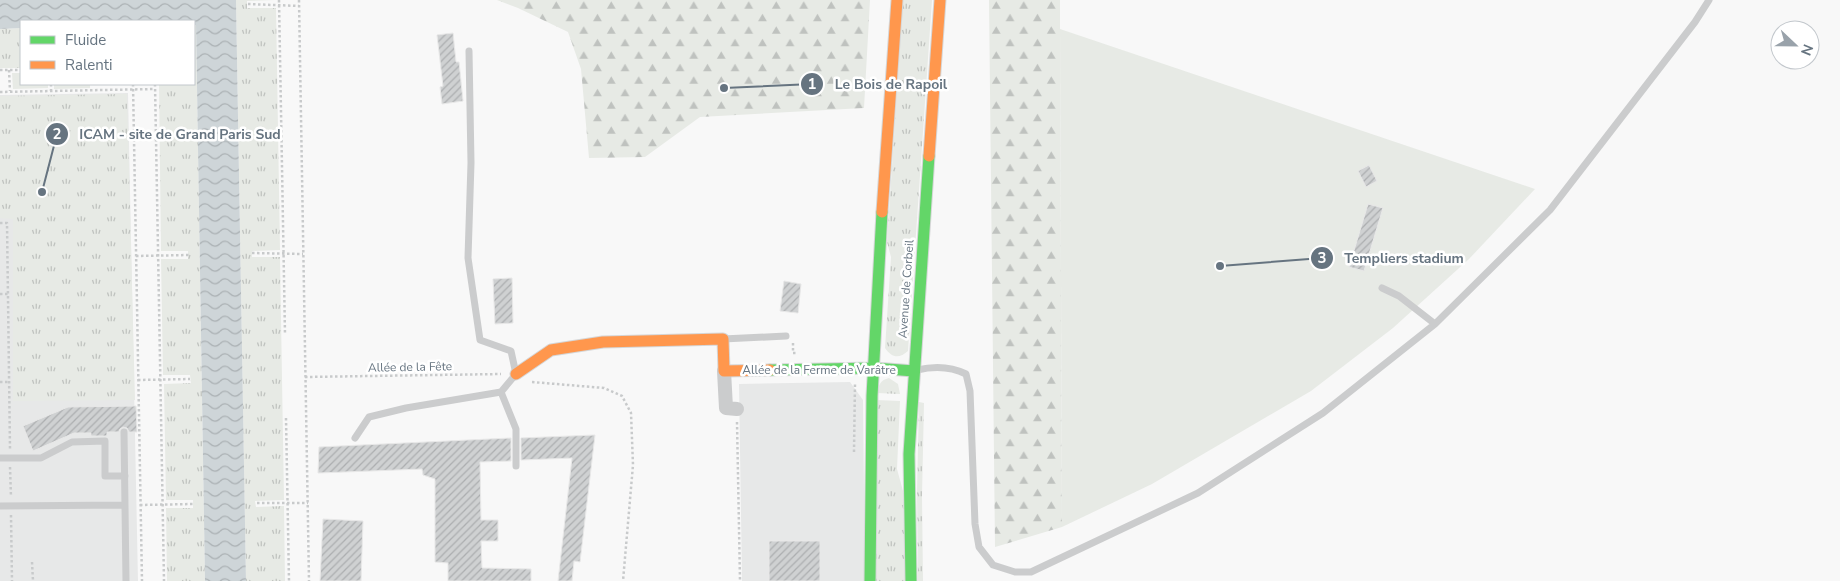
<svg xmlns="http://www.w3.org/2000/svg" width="1840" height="581" font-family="'Nunito Sans',sans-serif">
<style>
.built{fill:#e7e8e8}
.grass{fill:url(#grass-tufts)}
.forest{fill:url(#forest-firs)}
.garden{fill:#e7eae5}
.water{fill:url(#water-waves)}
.building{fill:url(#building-hatch);stroke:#e8e8e8}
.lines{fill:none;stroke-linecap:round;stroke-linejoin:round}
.fast-casing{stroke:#d5d6d7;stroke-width:13}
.slow-casing{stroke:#d5d6d7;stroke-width:13}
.path{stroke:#c8cacb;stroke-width:2.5;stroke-dasharray:2.5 2.5;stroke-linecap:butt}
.lane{stroke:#cbcccd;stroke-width:7}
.street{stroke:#cbcccd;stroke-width:14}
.fast{stroke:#63d668;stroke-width:11}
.slow{stroke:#ff974d;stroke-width:11}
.labels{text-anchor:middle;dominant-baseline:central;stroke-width:5;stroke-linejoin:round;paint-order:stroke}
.street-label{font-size:12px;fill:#667480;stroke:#fff}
.leader{fill:none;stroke:#667480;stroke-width:2}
.callout-dot{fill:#667480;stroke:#fff;stroke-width:2}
.mark-label{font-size:15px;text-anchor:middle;font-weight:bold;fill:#fff}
.callout-label{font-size:14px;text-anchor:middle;font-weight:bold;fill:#667480;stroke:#fff;stroke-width:5;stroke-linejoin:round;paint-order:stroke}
</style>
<defs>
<pattern id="grass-tufts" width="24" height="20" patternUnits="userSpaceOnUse" patternTransform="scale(1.25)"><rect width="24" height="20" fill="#e7eae5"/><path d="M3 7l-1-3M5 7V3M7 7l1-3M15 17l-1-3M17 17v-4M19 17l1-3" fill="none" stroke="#bfc2bf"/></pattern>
<pattern id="forest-firs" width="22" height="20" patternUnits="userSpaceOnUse" patternTransform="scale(1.25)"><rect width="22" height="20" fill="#e7eae5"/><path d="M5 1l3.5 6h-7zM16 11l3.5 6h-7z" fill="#bfc2bf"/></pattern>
<pattern id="water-waves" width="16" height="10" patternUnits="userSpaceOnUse" patternTransform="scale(1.25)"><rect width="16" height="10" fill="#ced5d8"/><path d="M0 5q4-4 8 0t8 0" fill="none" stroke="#abb1b4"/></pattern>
<pattern id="building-hatch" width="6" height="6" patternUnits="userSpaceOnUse" patternTransform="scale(1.25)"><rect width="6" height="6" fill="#cfd1d2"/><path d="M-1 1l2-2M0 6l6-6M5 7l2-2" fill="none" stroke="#acaeb0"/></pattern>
</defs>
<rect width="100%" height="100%" fill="#f8f8f8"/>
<!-- built -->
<path class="built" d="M128,93L138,581H0V95Z
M850,382L863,400L865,581H742L739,384Z"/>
<!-- grass -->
<path class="grass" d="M236,0H275L247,1V8H276L280,250L252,251V257H280L284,500L255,501L256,507L284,506L285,581H246Z
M903,0H932L908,351C899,359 892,358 885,348L891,257L887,242Z
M194,25H196L205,581H167L166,508H193V500H166L164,384L191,383L190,375H163L161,259H188V251H161L159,84H194Z
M21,28V68H0V29Z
M12,73H21V84H48V88L13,89Z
M54,84H90V88L54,89Z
M127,94L135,400L13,401V219L0,218V96Z
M889,378L898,384L900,394L877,393C879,385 880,380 889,378Z
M876,400L900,401L897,469L903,491L905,581H875Z
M919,402L924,403L922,496L923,581H918L917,492Z"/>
<!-- forest -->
<path class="forest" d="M497,0H870L864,108L700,117L645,157L589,158L581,69L568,32L518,8Z
M989,0H1060V29L1062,527L995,547Z"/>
<!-- garden -->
<path class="garden" d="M1060,29L1535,189L1469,259L1393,328L1311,391L1152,484L1062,527Z"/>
<!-- water -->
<path class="water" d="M0,0H236L246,581H205L196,25H194V21H21V28L0,29Z"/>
<!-- building -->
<path class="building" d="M453,33L456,62H459L463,101L442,104L440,87L443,86L437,35Z
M1369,165L1377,181L1366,187L1358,171Z
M1368,204L1383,208L1364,271L1349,267Z
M512,278L513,323L495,324L493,279Z
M784,281L801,284L798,313L780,311Z
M136,406L137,432H129L127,428L123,427L120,429L119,432H107V436H91V433H74L33,451L23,426L68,407Z
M595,435L580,562L574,561L572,581H558L572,458L521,460V438Z
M511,438V461L480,462L481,520H498V541H481L482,568L531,569V581H448V563L435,562V479L423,475L422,469L318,473L319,447Z
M323,519L363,521L361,581H320Z
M769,541H820V581H769Z"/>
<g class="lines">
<defs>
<path id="fast" d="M770,370L874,368L914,371
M870,581L872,396L882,212
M911,581L909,454L929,156"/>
<path id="slow" d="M929,156L940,0
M882,212L897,0
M516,374L551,350L603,342L723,339L724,371L770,370"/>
</defs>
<!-- fast casing -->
<use href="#fast" class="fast-casing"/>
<!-- slow casing -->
<use href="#slow" class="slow-casing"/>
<!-- path -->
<path class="path" d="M279,0L285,334
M299,0L309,581
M248,4L299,6
M0,70H21
M9,70L10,91
M51,84V91
M133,84L142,581
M155,84L164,581
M0,92L155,89
M0,223H7L10,449
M252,253L303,254
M136,256L189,255
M0,294H8
M793,343V353H796
M305,377L501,374
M138,380L190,379
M0,382H8
M532,382L604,388L622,396L631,413L633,465L623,581
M286,418L289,581
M737,422L740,581
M854,452L855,383
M10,467L11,497
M257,503H308
M140,505L193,504
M11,515L12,581
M32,562L33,581"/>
<!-- lane -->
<path class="lane" d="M1435,324L1550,210L1695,22L1709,0
M723,339L786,336
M917,370C934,366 950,366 966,374L970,391L975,524L979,547L993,565L1015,572H1031L1198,493L1323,413L1435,324L1399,296L1382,288
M501,392L516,429V466
M124,432L126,581
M355,438L369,417L406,408L501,392L516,374L511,351L480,340L468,258L471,163L469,51
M0,458H41L72,442L105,441V476H125
M0,506L125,505"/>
<!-- street -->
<path class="street" d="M724,371L726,408L737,409"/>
<!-- fast -->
<use href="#fast" class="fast"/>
<!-- slow -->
<use href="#slow" class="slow"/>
</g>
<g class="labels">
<!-- street labels -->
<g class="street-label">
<text transform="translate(906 289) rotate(-86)">Avenue de Corbeil</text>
<text transform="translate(410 367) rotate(-1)">Allée de la Fête</text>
<text x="819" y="370">Allée de la Ferme de Varâtre</text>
</g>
</g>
<!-- callouts -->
<path class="leader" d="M724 88L812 84M42 192L57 134M1220 266L1322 258"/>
<g class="callout-dot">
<circle cx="724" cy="88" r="5"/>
<circle cx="42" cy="192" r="5"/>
<circle cx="1220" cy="266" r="5"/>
<circle cx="812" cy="84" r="12"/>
<circle cx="57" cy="134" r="12"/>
<circle cx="1322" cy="258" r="12"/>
</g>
<g class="mark-label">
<text x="812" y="89">1</text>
<text x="57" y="139">2</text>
<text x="1322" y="263">3</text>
</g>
<g class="callout-label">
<text x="891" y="89">Le Bois de Rapoil</text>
<text x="180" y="139">ICAM - site de Grand Paris Sud</text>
<text x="1404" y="263">Templiers stadium</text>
</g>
<!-- legend -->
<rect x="20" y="20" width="175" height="65" fill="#ffffff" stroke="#c2c7cc"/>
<rect x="30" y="36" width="25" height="8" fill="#63d668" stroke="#c2c7cc"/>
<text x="65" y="45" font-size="15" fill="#667480">Fluide</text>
<rect x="30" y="61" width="25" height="8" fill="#ff974d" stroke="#c2c7cc"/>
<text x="65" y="70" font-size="15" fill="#667480">Ralenti</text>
<!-- north arrow -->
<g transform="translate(1795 45) rotate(112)"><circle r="24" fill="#ffffff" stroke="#c2c7cc"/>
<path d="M0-4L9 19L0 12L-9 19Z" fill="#99a2aa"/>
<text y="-8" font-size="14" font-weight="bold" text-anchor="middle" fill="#667480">N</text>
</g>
</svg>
